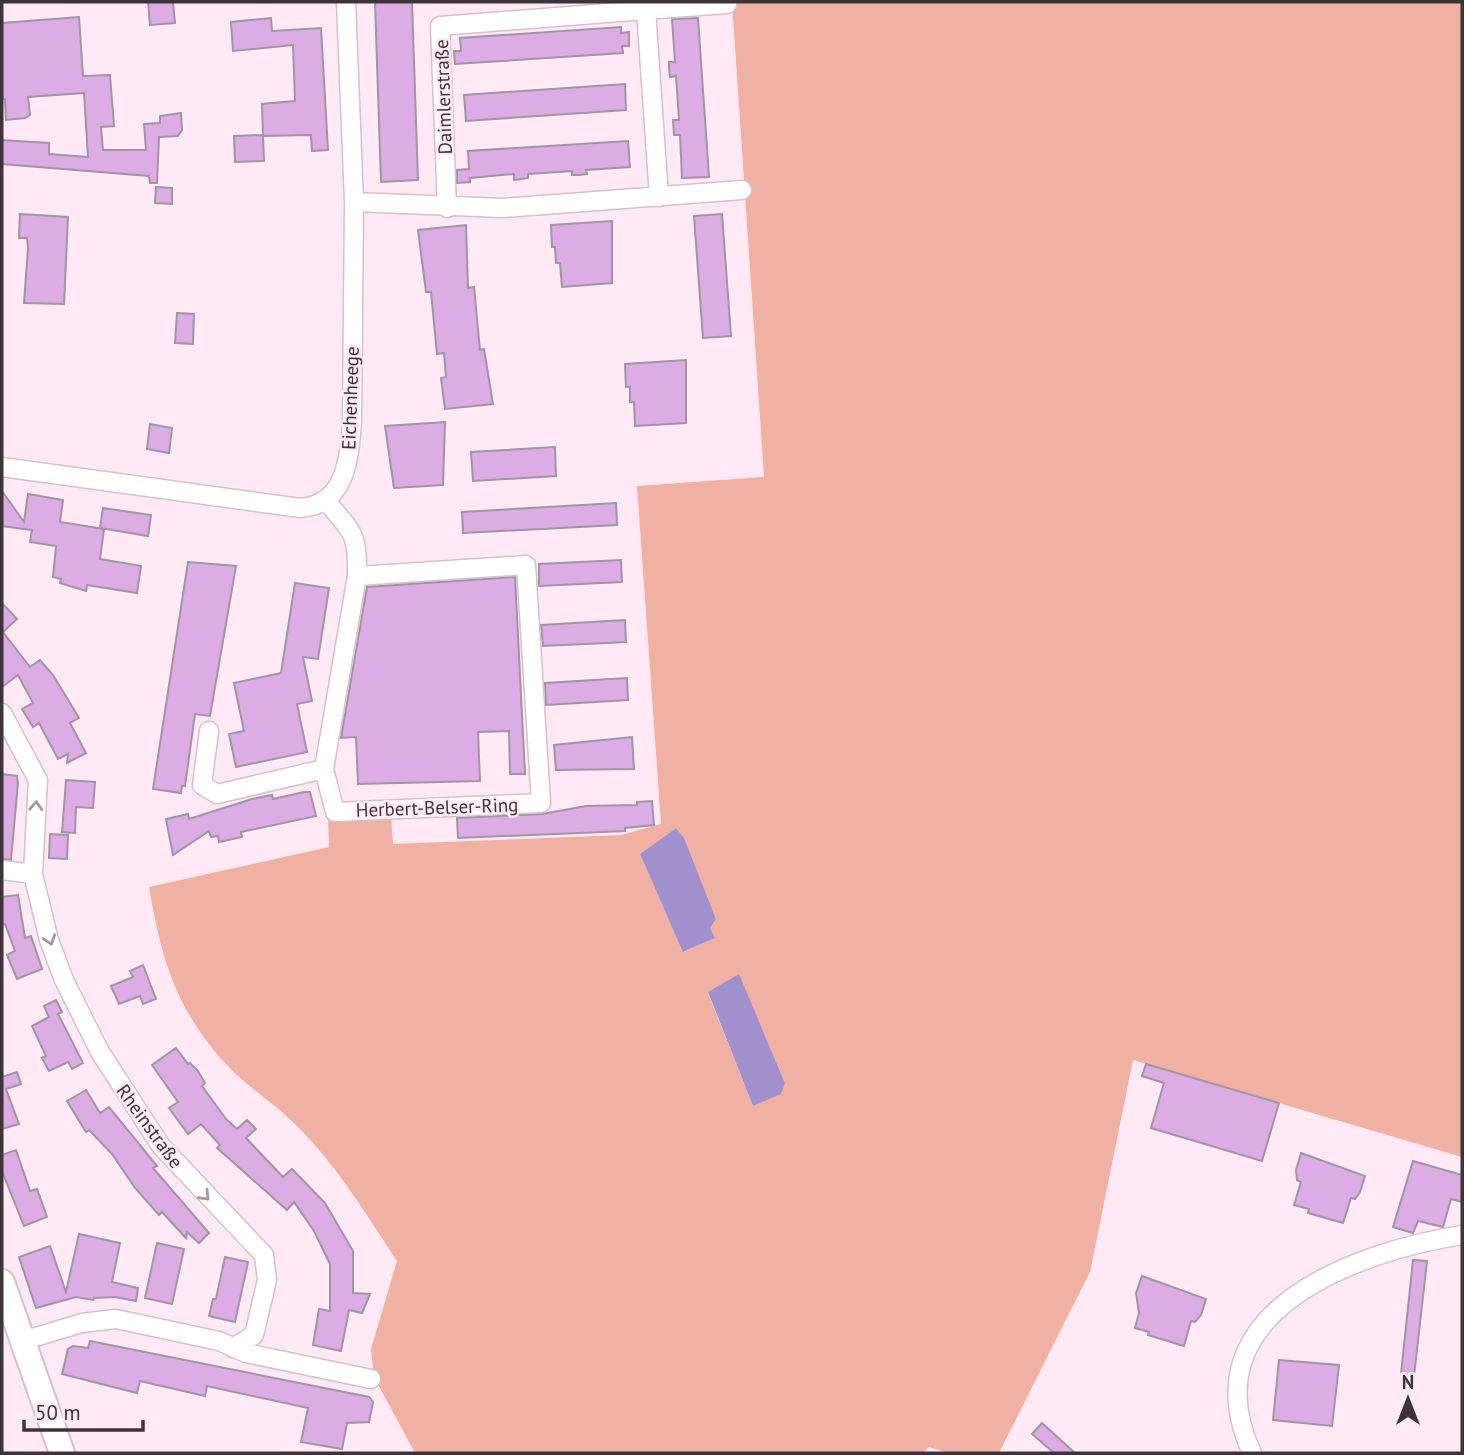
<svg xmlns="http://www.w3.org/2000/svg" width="1464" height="1455" font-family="'PT Sans',sans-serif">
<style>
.green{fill:#f1b1a2;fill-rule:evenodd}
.water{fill:#a190ce}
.building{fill:#dbade4;stroke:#a195a4;stroke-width:2}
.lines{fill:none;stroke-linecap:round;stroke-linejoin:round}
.street-casing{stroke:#d5c1cb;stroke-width:21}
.secondary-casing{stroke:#d5c1cb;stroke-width:28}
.street{stroke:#fff;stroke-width:18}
.secondary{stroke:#fff;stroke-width:24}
.oneway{stroke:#9e9a9c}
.labels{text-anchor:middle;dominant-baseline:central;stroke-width:5;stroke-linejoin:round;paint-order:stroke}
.street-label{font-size:19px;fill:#3d3439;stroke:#fee9f4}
</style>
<rect width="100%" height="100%" fill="#fee9f4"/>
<!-- green -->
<path class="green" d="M732,2H1462V1157L1133,1060L1090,1272L999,1453H948L929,1447L923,1453H415L374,1377L371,1349L397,1261C366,1214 336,1164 295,1124C273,1102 244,1085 223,1061C175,1007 161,957 149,887L329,847L328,817L391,814L393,844L621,835L661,824L637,486L764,477ZM676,828L684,839L716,919L710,928L714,938L684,952L640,854ZM739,975L785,1083L753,1106L708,993Z"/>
<!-- water -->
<path class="water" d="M676,828L684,838L716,919L710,928L715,938L683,952L640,854Z
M739,974L785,1083L781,1094L753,1106L708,992Z"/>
<!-- building -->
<path class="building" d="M148,2H173L175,23L150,25Z
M375,2H412L418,180L381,182Z
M79,17L83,76L110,75L114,126L101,127L103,150H146L144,124L160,123V116L181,113L182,130L178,136L159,137L157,183H150L149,176L2,164V140L49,143V154L88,157L84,93L28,97L30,115L25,118L6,120L5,99H2V23Z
M271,18L272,31L321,28L328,150L312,151L311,135L263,136L264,161L235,162L234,136L263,135L262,104L295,101L293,45L233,51L231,22Z
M698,18L709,177L682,178L680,135H674L673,120H679L676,76L670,77L669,69V62H675L672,19Z
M621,27V33L629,32V46H622L623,53L455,64L454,51H461L460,38Z
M625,84L626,110L466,121L464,95Z
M628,141L630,167L586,170L587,174L579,175H572V171L528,174V178L514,180V174L470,178V182L457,183V170L469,169L468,151Z
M156,187L172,188V204L155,203Z
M20,214L68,217L64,304L24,303L28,248L27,238H19Z
M722,214L731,336L703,338L694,216Z
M612,221V283L562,287L560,263H556L555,247H552L551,225Z
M466,225L468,288L474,287L480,350L484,349L493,404L445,409L441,378L446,377L444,353L437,354L431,292H426L418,230Z
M177,313L194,314L193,344L175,343Z
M686,360V423L635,426L634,402H630V387H626L625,364Z
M445,422L443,485L394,488L385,426Z
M150,424L172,428L169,453L147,449Z
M555,447L556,476L473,481L471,452Z
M2,491L24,522L28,494L63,500L60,522L104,529L100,559L141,566L137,593L87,585L86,591L60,583L61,579L53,577L56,546L30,542L32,530L2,526Z
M616,503L617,525L463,533L462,512Z
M103,508L151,515L148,536L100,528Z
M621,560L622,582L539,586V564Z
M188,562L236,566L210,716L195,714L185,786H182L181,793L153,789Z
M515,577L525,774H510L509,731L478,732L480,781L358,784L356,737L341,738L367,587Z
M295,583L329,588L318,659L303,657L312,701L297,704L307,752L236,767L229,734L244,731L234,683L281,673Z
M2,603L17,619L3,632L30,667L40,660L53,675L79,718L70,723L86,753L67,763L68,754L58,759L39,723L33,727L22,709L33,703L18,675L2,687Z
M625,620L626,642L543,646L541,625Z
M627,678L628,700L546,705L545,683Z
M632,737L634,769L556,770L554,745Z
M2,774L17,776L18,783L11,860L2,859Z
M66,780L95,782L93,808L76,807L75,833L62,832Z
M304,792H310L316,816L241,832L242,837L219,842L218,836L211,837L209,831L173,855L166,819L188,814L189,819L252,799L272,795L273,799Z
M652,801L654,825L625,828V831L458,838L457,818L542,814L586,806L637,805V802Z
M50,834L68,835L67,859L49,858Z
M18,895L25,938L31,936L42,969L17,979L7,955L15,951L5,924L2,925V897Z
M143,965L156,999L143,1004L140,996L119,1004L111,986L133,977L130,971Z
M56,1000L62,1012L58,1014L83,1063L72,1069L68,1062L49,1071L42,1058L46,1056L32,1026L49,1017L44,1006Z
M176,1048L188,1064L190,1063L198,1071L205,1083L202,1086L226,1119L237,1129L247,1120L256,1129L246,1138L283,1177L292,1169L325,1203L353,1251V1293L370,1294L362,1313L349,1310L341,1351L313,1345L319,1309L330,1311V1264L314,1231L294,1202L287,1210L217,1148L220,1145L201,1124L188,1134L169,1108L178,1102L152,1065Z
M1146,1064L1279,1103L1262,1161L1151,1128L1164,1083L1142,1076Z
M17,1072L21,1084L6,1089L19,1124L2,1129V1077Z
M86,1090L100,1113L109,1107L157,1166L153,1168L209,1233L199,1243L187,1232L186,1238L162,1212L159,1215L135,1188L112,1154L89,1130L86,1132L67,1101Z
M16,1150L30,1191L37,1189L47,1217L24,1226L2,1171V1155Z
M1301,1153L1365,1176L1360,1192L1355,1199L1351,1198L1343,1223L1308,1213L1309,1209L1294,1205L1301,1182L1297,1180L1296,1170Z
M1413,1161L1462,1175V1202L1451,1199L1443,1227L1418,1221L1413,1233L1393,1227Z
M79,1234L120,1243L112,1282L138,1288L136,1301L115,1297L94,1298L93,1300L76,1297L36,1308L19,1257L50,1246L66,1292Z
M157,1243L184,1249L172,1304L145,1298Z
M225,1257L248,1262L235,1322L209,1316L213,1299H216Z
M1413,1260L1427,1261L1414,1376L1401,1374Z
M1142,1276L1206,1299L1201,1315L1195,1322L1191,1321L1184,1346L1148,1335L1149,1332L1135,1328L1139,1313L1136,1293Z
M90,1341L369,1397L373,1402L369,1422L347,1423L342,1449L301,1442L308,1408L207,1386L205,1396L140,1381L137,1393L62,1374L68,1349L73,1346L88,1348Z
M1279,1360L1339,1365L1332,1426L1273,1420Z
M1042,1423L1075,1453H1054L1032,1434Z"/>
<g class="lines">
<defs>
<path id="street" d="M646,10L727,4
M354,202L503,208L742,190
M447,208L440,26L646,10L659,197
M2,467L300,508C346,505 349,459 352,422L354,202L346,2
M326,501C353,533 358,533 357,576L324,769L335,812L541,803L526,565L357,576
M2,713L38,780L33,874L49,940L64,980L100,1052L161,1146L264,1255L267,1280L254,1335L233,1348
M209,731L202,785L217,794L324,769
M2,870L33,874
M22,1341L82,1323L116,1319L219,1341L246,1353L371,1379
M1252,1453C1187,1312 1355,1252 1462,1235"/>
<path id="secondary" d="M2,1282L62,1453"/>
</defs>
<!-- street casing -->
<use href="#street" class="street-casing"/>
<!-- secondary casing -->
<use href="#secondary" class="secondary-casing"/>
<!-- street -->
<use href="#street" class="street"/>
<!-- secondary -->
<use href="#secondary" class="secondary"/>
</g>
<!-- one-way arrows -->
<defs><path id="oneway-chevron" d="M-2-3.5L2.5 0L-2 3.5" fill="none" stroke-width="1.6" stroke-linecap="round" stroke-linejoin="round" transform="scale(1.75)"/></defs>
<g class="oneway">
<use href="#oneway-chevron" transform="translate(36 806) rotate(-87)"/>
<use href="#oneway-chevron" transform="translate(50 940) rotate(72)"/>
<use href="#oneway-chevron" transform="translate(205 1196) rotate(46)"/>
</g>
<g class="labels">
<!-- street labels -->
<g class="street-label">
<text transform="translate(443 97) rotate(-92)">Daimlerstraße</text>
<text transform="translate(350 398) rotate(-88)">Eichenheege</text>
<text transform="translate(437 807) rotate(-2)">Herbert-Belser-Ring</text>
<text transform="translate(150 1126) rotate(54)">Rheinstraße</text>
</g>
</g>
<!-- border -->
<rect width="1464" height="1455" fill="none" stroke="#3d3439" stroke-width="7"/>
<!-- north arrow -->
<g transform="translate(1408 1399)" stroke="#fee9f4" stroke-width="5" paint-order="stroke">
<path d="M0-5L12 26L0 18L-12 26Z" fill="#3d3439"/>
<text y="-10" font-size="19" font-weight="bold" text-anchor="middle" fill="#3d3439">N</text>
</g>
<!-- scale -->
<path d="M24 1420v10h119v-10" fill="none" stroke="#3d3439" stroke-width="3.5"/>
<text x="35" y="1420" font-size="21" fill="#3d3439" stroke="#fee9f4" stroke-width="5" paint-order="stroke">50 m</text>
</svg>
